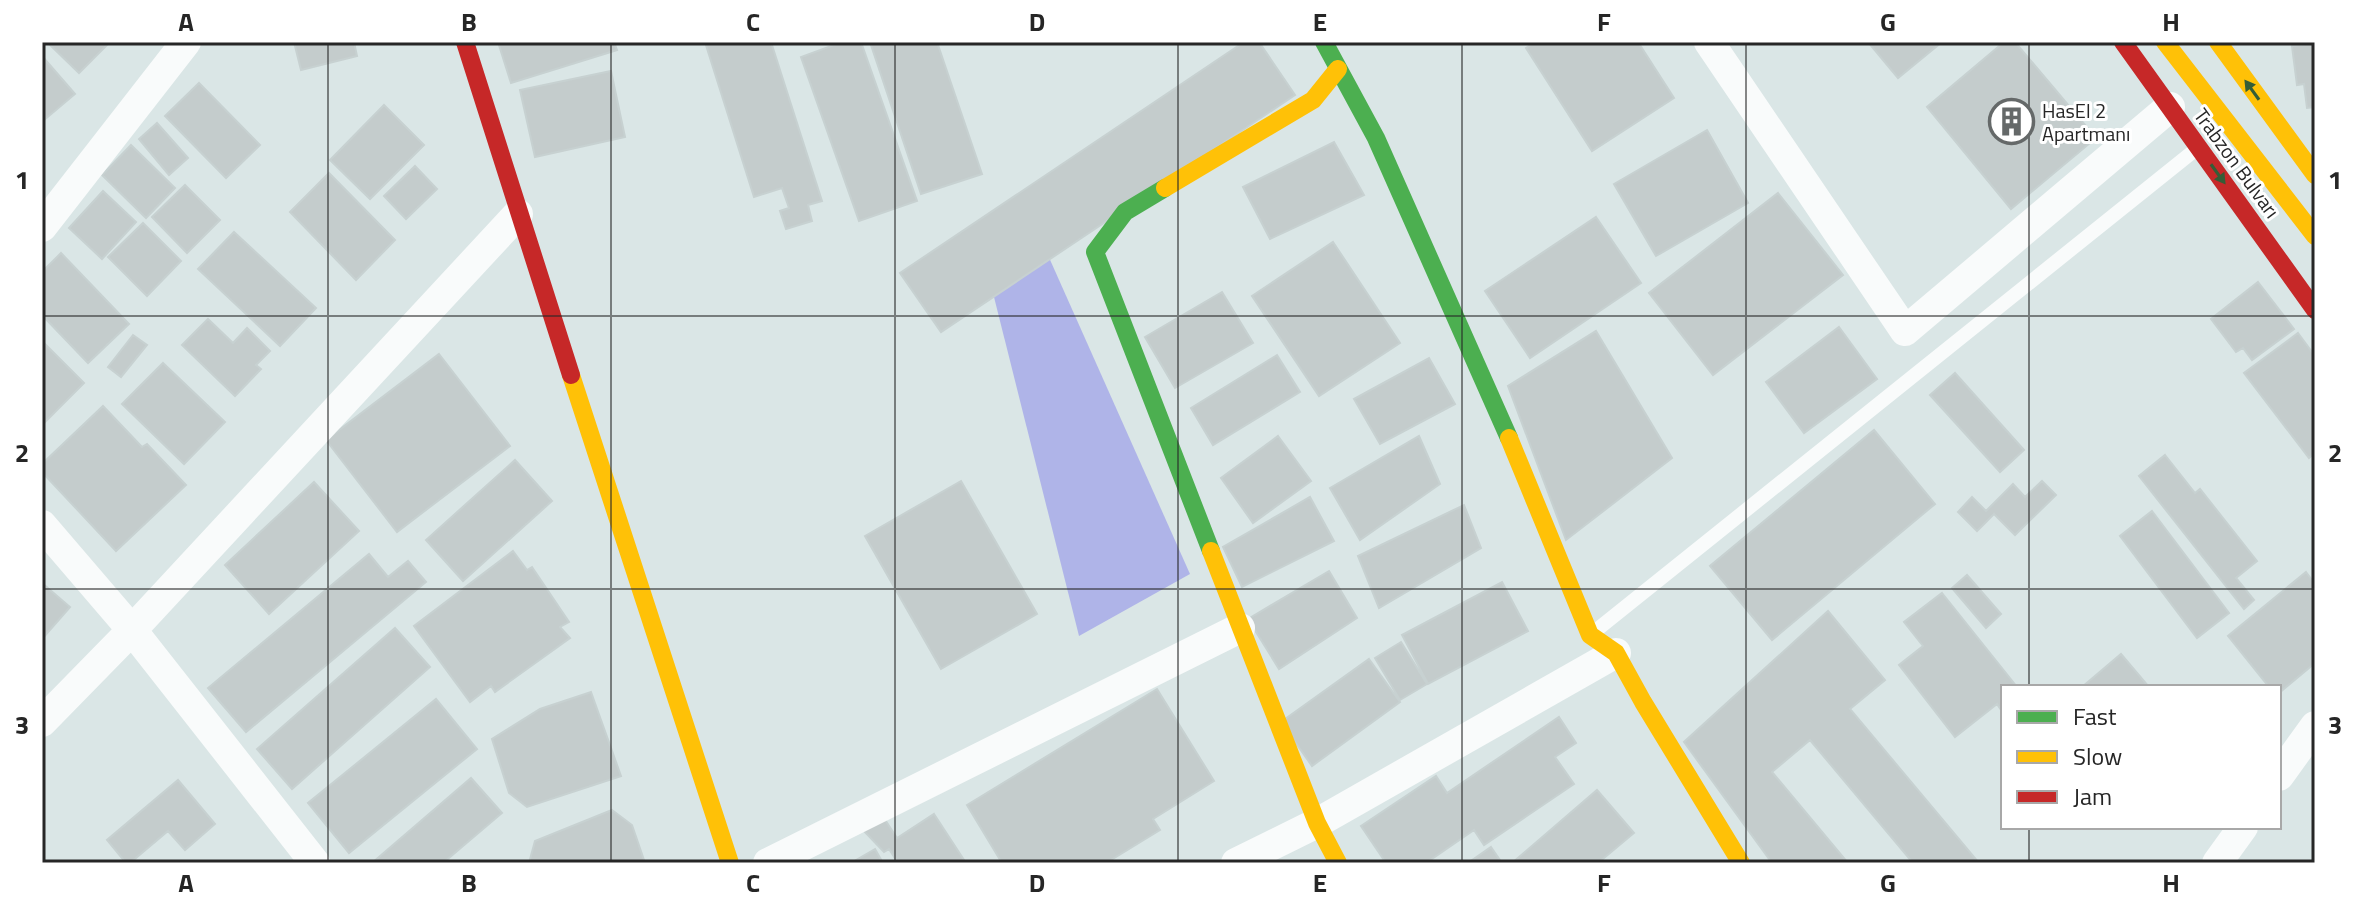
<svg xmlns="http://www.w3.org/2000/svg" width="2357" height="905" font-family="'Titillium Web',sans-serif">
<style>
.green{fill:#afb4e8}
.building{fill:#c4cccc;stroke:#c7d1d1;stroke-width:2}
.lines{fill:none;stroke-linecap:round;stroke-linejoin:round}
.lane{stroke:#f9fbfb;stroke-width:14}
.street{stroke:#f9fbfb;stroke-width:30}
.fast{stroke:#4caf50;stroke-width:18}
.slow{stroke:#ffc107;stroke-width:18}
.jam{stroke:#c62828;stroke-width:18}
.oneway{fill:#355d37}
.grid{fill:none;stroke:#262626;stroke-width:2;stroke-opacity:0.55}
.labels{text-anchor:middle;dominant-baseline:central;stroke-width:6;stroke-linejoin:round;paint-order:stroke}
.poi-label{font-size:20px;fill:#262626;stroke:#fff;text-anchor:start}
.street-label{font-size:20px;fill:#262626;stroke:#fff}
.neatline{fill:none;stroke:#262626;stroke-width:3}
.grid-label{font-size:26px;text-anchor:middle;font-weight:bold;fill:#262626}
</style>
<rect width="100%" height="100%" fill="#dae6e6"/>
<!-- green -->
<path class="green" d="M1043,244L1190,574L1079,636L991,285Z"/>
<!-- building -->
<path class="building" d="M47,42H110L79,73Z
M294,42H354L357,56L301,70Z
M498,42H614L617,50L511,83Z
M705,42H771L822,201L808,205L812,221L786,229L780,211L789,208L782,188L754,197Z
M842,42H861L917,201L859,221L801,57Z
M870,42H937L982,174L921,194Z
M1244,42H1259L1295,95L941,332L900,273Z
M1535,42H1638L1674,98L1592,151L1526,48Z
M1868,42H1942L1898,78Z
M2004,42H2015L2096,138L2011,209L1927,107Z
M2315,43V107L2307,108L2304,84L2297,85L2292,46Z
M42,56L75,94L43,121L42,120Z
M611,71L625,137L535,157L520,90Z
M199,83L260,145L226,178L165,116Z
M384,105L424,145L370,199L330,160Z
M157,123L188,158L169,175L139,139Z
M1707,130L1748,203L1656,256L1614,184Z
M1334,142L1364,195L1270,239L1243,187Z
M131,145L175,188L146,218L102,175Z
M415,166L437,189L406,219L384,196Z
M329,173L395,240L356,280L290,212Z
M185,185L220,220L187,253L152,217Z
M103,191L136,222L102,259L69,228Z
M1778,193L1843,275L1713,375L1649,293Z
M1596,217L1641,283L1530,358L1485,291Z
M143,223L181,261L147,296L108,257Z
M234,232L316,308L280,346L198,269Z
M1333,242L1400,343L1319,396L1252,296Z
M61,253L129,324L88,363L42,315V272Z
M2258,282L2294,329L2252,360L2243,348L2236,352L2211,319Z
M1222,292L1253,343L1175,388L1145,337Z
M208,319L233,343L247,328L270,351L256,365L261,369L235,396L182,345Z
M1839,327L1877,379L1804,433L1766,382Z
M1596,331L1672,458L1566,540L1508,386Z
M2298,333L2315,356V453L2309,458L2244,373Z
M133,335L147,345L121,377L108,367Z
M42,341L84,383L42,425Z
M439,354L510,446L397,532L326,440Z
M1277,355L1300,392L1213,445L1191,408Z
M1429,358L1455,404L1380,444L1354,399Z
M163,363L225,422L184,464L122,404Z
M1955,373L2024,450L2000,472L1930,395Z
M103,406L142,447L147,444L186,485L116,551L42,472V464Z
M1874,430L1935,504L1772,640L1710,566Z
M1278,436L1311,481L1253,523L1221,478Z
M1419,436L1440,484L1360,540L1330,488Z
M2165,455L2195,493L2200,489L2257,561L2236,578L2254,600L2244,609L2139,476Z
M515,460L552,501L463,581L426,540Z
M961,481L1037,614L941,669L865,536Z
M2042,481L2056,495L2015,535L1994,514L1977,531L1958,512L1972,497L1986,511L2013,484L2025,497Z
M314,482L359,531L269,614L225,565Z
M1310,497L1334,541L1242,587L1223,547Z
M1464,505L1481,548L1379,608L1358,556Z
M2152,511L2229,613L2197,638L2120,536Z
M513,551L527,570L532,567L569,622L560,627L570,638L495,692L491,686L470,702L414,626Z
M369,554L388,577L408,561L426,582L246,732L208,688Z
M1329,571L1357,618L1279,669L1248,619Z
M2306,572L2315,584V663L2279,693V687H2269L2228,636Z
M1967,575L2001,614L1986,628L1952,588Z
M1502,582L1528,631L1428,684L1402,635Z
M42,583L70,607L42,639Z
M1942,593L2017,687H2003V713L1997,704L1955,737L1899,665L1923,646L1904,622Z
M1828,611L1885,680L1850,709L1979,863H1913L1810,740L1772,772L1848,863H1772L1684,742Z
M395,628L430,667L292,789L257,749Z
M1401,642L1427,684L1400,700L1375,658Z
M2121,654L2149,687H2082Z
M1369,659L1400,702L1312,766L1281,722Z
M1157,689L1214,781L1153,819L1160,830L1106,863H1002L967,805Z
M591,692L621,776L527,807L509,793L492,739L540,709Z
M436,699L477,749L349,853L308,803Z
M1559,717L1576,743L1555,757L1574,784L1484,845L1474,830L1426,863H1386L1361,826L1436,776L1447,793Z
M471,778L502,813L443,863H372Z
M178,780L215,824L185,850L168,831L130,863H126L107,840Z
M1597,790L1634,833L1598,863H1512Z
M612,810L632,825L645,863H529L535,841Z
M934,814L966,863H898L889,849L884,852L861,828L882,815L897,838Z
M1491,847L1502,863H1468Z
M875,849L883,863H851Z"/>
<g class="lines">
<!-- lane -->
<path class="lane" d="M1594,632L2195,150"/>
<!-- street -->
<path class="street" d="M1709,42L1905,331L2170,107
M42,227L186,42
M42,525L132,630L315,863
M42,722L132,630L518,214
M2279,776L2315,726
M768,863L1240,628
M1236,863L1317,823L1616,653
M2217,863L2243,827"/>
<!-- fast -->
<path class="fast" d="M1324,42L1376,138L1509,438
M1165,188L1125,212L1095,252L1211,551"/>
<!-- slow -->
<path class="slow" d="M2165,42L2315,236
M2218,42L2315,175
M1165,188L1313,100L1338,69
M571,375L730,863
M1509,438L1590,635L1616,653L1643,702L1741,863
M1211,551L1317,823L1338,863"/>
<!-- jam -->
<path class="jam" d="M465,42L571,375
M2123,42L2315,310"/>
</g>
<!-- one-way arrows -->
<defs><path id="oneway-solid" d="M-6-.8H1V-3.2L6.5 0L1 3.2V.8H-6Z" transform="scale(2)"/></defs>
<g class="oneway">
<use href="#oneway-solid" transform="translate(2252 90) rotate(-126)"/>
<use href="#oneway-solid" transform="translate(2218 174) rotate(54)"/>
</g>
<!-- grid -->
<path class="grid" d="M328,42V863M611,42V863M895,42V863M1178,42V863M1462,42V863M1746,42V863M2029,42V687M42,316H2315M42,589H2315M2029,827V863"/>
<!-- icons -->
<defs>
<symbol id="building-ring" viewBox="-11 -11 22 22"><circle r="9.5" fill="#fff" stroke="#656969" stroke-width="1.5"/><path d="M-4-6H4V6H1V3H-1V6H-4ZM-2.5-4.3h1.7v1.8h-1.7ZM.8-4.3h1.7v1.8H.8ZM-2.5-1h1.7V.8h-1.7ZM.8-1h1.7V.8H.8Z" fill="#656969"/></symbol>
</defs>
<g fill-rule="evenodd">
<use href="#building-ring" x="1986" y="96" width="51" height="51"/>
</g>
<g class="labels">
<!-- poi labels -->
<g class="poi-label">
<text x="2042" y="110">HasEl 2<tspan x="2042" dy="23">Apartmanı</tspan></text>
</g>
<!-- street labels -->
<g class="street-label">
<text transform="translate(2237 163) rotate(54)">Trabzon Bulvarı</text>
</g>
</g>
<!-- border -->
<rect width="2357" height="905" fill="none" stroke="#ffffff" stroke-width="88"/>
<!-- legend -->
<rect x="2001" y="685" width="280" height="144" fill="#ffffff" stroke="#a8a8a8" stroke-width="2"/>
<rect x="2017" y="711" width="40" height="12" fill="#4caf50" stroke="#a8a8a8" stroke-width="2"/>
<text x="2073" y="725" font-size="24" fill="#262626">Fast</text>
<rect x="2017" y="751" width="40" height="12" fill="#ffc107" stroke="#a8a8a8" stroke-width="2"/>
<text x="2073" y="765" font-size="24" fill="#262626">Slow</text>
<rect x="2017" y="791" width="40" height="12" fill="#c62828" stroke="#a8a8a8" stroke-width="2"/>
<text x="2073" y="805" font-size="24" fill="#262626">Jam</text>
<rect x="44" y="44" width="2269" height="817" class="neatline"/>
<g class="grid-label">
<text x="186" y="31">A</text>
<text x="469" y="31">B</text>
<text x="753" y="31">C</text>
<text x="1037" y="31">D</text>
<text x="1320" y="31">E</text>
<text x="1604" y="31">F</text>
<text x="1888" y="31">G</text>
<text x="2171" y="31">H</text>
<text x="22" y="189">1</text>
<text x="2335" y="189">1</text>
<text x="22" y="462">2</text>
<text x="2335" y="462">2</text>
<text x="22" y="734">3</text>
<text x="2335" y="734">3</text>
<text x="186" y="892">A</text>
<text x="469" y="892">B</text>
<text x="753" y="892">C</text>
<text x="1037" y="892">D</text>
<text x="1320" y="892">E</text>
<text x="1604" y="892">F</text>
<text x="1888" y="892">G</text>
<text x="2171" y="892">H</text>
</g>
</svg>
